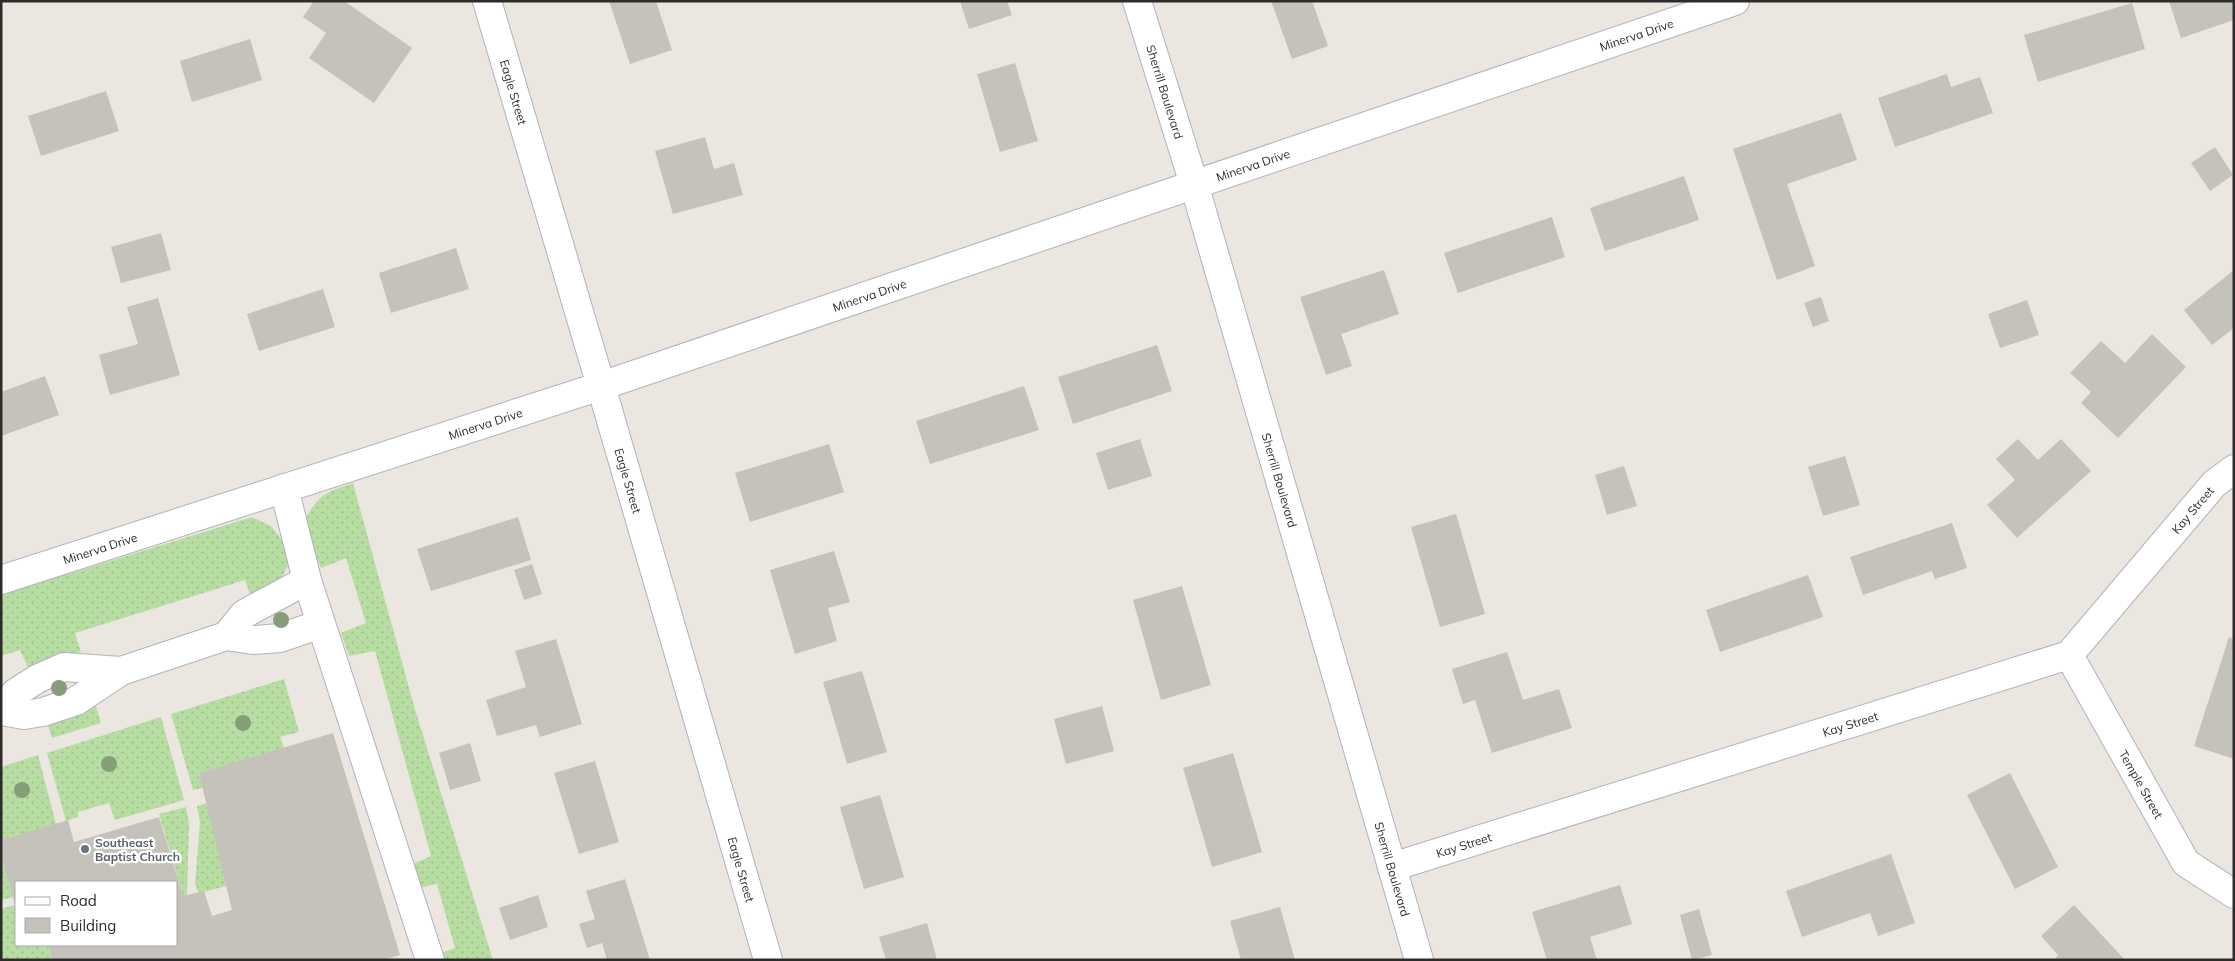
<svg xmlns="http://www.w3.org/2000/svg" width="2235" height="961" font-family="Mulish,sans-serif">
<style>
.grass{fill:url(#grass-dots)}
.building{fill:#c5c1bb}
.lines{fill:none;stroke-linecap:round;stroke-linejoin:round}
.minor-casing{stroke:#b0b2bb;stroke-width:30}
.minor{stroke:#fff;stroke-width:28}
.tree{fill:#859e78}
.worship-dot{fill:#6b7280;stroke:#fff;stroke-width:2}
.labels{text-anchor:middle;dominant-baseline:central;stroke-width:4.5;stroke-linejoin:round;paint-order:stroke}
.street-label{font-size:12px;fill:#2c2c2c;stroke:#fff}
.worship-label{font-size:12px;font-weight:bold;fill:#5b616d;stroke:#fff;text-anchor:start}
</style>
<defs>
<pattern id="grass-dots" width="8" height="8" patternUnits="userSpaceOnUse" patternTransform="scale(1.25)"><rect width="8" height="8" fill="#b7dda2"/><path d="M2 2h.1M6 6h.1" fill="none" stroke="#9ebe8c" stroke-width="1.8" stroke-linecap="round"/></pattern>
</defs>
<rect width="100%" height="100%" fill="#ece6e0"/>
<!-- grass -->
<path class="grass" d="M353,483L414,706L493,960H443L441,953L455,948L437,884L420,888L413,864L431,856L375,651L349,656L341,633L366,623L346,558L321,568L311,543L307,516C321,492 328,492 353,483Z
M252,517L271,526L286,545L288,565L280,582L253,603L245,580L75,633L81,652L54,656L29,670L20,650L1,656V595Z
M284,679L299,732L280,737L284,748L199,773L203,788L193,790L171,714Z
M95,703L101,723L52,738L46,718Z
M161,717L184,800L115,820L109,803L78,812V817L66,821L47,753Z
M38,755L56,824L1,840V767Z
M207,803L227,886L199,893L195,884L200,822L197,806Z
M186,807L189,824L187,895L183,896L159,814Z
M1,856L13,897L1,900Z
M15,905L16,945H48L52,960H1V909Z"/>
<!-- building -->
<path class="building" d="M314,1H344L412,48L374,103L309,58L326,33L303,17Z
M609,1H656L672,50L630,64Z
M960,1H1007L1012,15L969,29Z
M1271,1H1312L1328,46L1292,59Z
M2169,1H2234V20L2181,38Z
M2132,3L2145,49L2038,82L2024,35Z
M250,39L262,80L192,102L180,61Z
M1015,63L1038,141L1000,152L977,74Z
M1947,74L1951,87L1980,77L1993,113L1895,147L1878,98Z
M106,91L119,131L41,156L28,116Z
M1841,113L1857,160L1787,184L1815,266L1777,280L1733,149Z
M705,137L714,169L734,163L743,195L673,214L655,151Z
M2215,147L2233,175L2210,191L2191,163Z
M1684,176L1699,220L1605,251L1590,208Z
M1552,217L1565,257L1458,293L1444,253Z
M161,233L171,270L121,283L111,247Z
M456,248L469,289L391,313L379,273Z
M1384,270L1399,314L1341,334L1352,366L1326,375L1300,297Z
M2234,270V328L2212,345L2184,310Z
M323,289L335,327L259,351L247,314Z
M1821,297L1829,321L1813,327L1804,303Z
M158,298L180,375L110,395L99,355L138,344L127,307Z
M2027,300L2039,335L2000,348L1988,314Z
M2152,334L2186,367L2118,438L2081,403L2091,392L2070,373L2101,341L2125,363Z
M1157,345L1172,391L1073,424L1058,377Z
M45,376L59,415L1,436V392Z
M1024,386L1039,430L930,464L916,421Z
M1140,439L1152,476L1108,490L1096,453Z
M2018,439L2038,460L2061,439L2091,471L2017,538L1987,505L2015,480L1996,459Z
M829,444L844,492L750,522L735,473Z
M1845,456L1860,505L1823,516L1808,467Z
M1624,466L1637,506L1607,515L1595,475Z
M1456,514L1485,614L1440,627L1411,527Z
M518,517L531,560L431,591L417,549Z
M1952,523L1967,568L1935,579L1932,571L1863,595L1850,557Z
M834,551L850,602L828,608L837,641L795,654L770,570Z
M532,564L542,594L524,600L514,570Z
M1808,575L1823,617L1720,652L1706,610Z
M1182,586L1211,685L1161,700L1133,600Z
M2229,637L2234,639V759L2194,746Z
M556,639L582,724L540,737L536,725L497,736L486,700L526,687L515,651Z
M1507,652L1523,700L1559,689L1572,728L1492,753L1475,700L1463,704L1452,669Z
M862,671L887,752L847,764L823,682Z
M1102,706L1114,751L1066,764L1054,719Z
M333,733L400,955L383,960H52L48,945H176V882H16L15,905L1,856V840L68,820L74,842L159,817L183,896L204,891L212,916L232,910L199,773Z
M470,743L481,781L450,790L439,753Z
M1233,753L1262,852L1212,867L1183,768Z
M595,761L619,842L579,854L554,773Z
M2010,773L2058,867L2015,889L1967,795Z
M880,795L904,877L864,889L840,807Z
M1891,854L1915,923L1878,936L1870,913L1802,937L1786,891Z
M625,879L650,960H607L602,943L587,948L579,924L595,919L586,891Z
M1620,885L1632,924L1590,937L1597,960H1547L1532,912Z
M538,895L548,927L510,940L499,908Z
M2074,905L2125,960H2054L2058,955L2041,936Z
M1280,907L1295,960H1241L1230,921Z
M1699,909L1712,955L1692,960L1680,915Z
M927,923L937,960H886L879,937Z"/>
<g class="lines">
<defs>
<g id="minor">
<path id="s1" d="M487,1L601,386L768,960"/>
<path id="s2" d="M1137,1L1194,184L1419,960"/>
<path d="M284,488L307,580L430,960"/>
<path id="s3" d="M1,580L601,386L1735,1"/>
<path d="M226,636L244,614L307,580"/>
<path id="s4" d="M2069,655L2186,863L2234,894"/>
<path d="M3,710L15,693L37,679L64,667L121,671"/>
<path d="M1,711L24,715L43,712L76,701L121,671L226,636L253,640L280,638L321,624"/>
<path id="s5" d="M1392,867L2069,655L2214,484L2234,469"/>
</g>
</defs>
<!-- minor casing -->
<use href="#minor" class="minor-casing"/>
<!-- minor -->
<use href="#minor" class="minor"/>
</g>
<!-- trees -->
<g class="tree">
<circle cx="281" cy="620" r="8"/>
<circle cx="59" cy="688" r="8"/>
<circle cx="243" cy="723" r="8"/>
<circle cx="109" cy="764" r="8"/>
<circle cx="22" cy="790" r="8"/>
</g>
<!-- markers -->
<circle class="worship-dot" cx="85" cy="849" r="5"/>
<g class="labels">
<!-- street labels -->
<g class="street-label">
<text stroke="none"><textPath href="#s3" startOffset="1724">Minerva Drive</textPath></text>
<text stroke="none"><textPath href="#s1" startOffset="95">Eagle Street</textPath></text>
<text stroke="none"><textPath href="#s2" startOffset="95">Sherrill Boulevard</textPath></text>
<text stroke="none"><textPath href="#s3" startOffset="1319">Minerva Drive</textPath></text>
<text stroke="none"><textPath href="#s3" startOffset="914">Minerva Drive</textPath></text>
<text stroke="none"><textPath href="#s3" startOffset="509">Minerva Drive</textPath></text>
<text stroke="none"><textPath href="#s1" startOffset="500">Eagle Street</textPath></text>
<text stroke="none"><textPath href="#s2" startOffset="500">Sherrill Boulevard</textPath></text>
<text stroke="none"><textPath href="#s5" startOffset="900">Kay Street</textPath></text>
<text stroke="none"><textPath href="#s3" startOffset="104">Minerva Drive</textPath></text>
<text stroke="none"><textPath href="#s5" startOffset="480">Kay Street</textPath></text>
<text stroke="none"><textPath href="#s4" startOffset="148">Temple Street</textPath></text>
<text stroke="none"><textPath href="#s5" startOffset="75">Kay Street</textPath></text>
<text stroke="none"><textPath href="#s1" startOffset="905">Eagle Street</textPath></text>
<text stroke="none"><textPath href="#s2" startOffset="905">Sherrill Boulevard</textPath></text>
</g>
<!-- worship labels -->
<g class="worship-label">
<text x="95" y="842">Southeast<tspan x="95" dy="14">Baptist Church</tspan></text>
</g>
</g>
<!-- border -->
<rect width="2235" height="961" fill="none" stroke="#2c2c2c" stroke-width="5"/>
<!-- legend -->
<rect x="15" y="881" width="162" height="65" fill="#ffffff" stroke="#ababab"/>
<rect x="25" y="897" width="25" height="8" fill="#ffffff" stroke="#ababab"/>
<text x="60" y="906" font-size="15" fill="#2c2c2c">Road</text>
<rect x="25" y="918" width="25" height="15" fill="#c5c1bb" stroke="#ababab"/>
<text x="60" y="931" font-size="15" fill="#2c2c2c">Building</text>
</svg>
